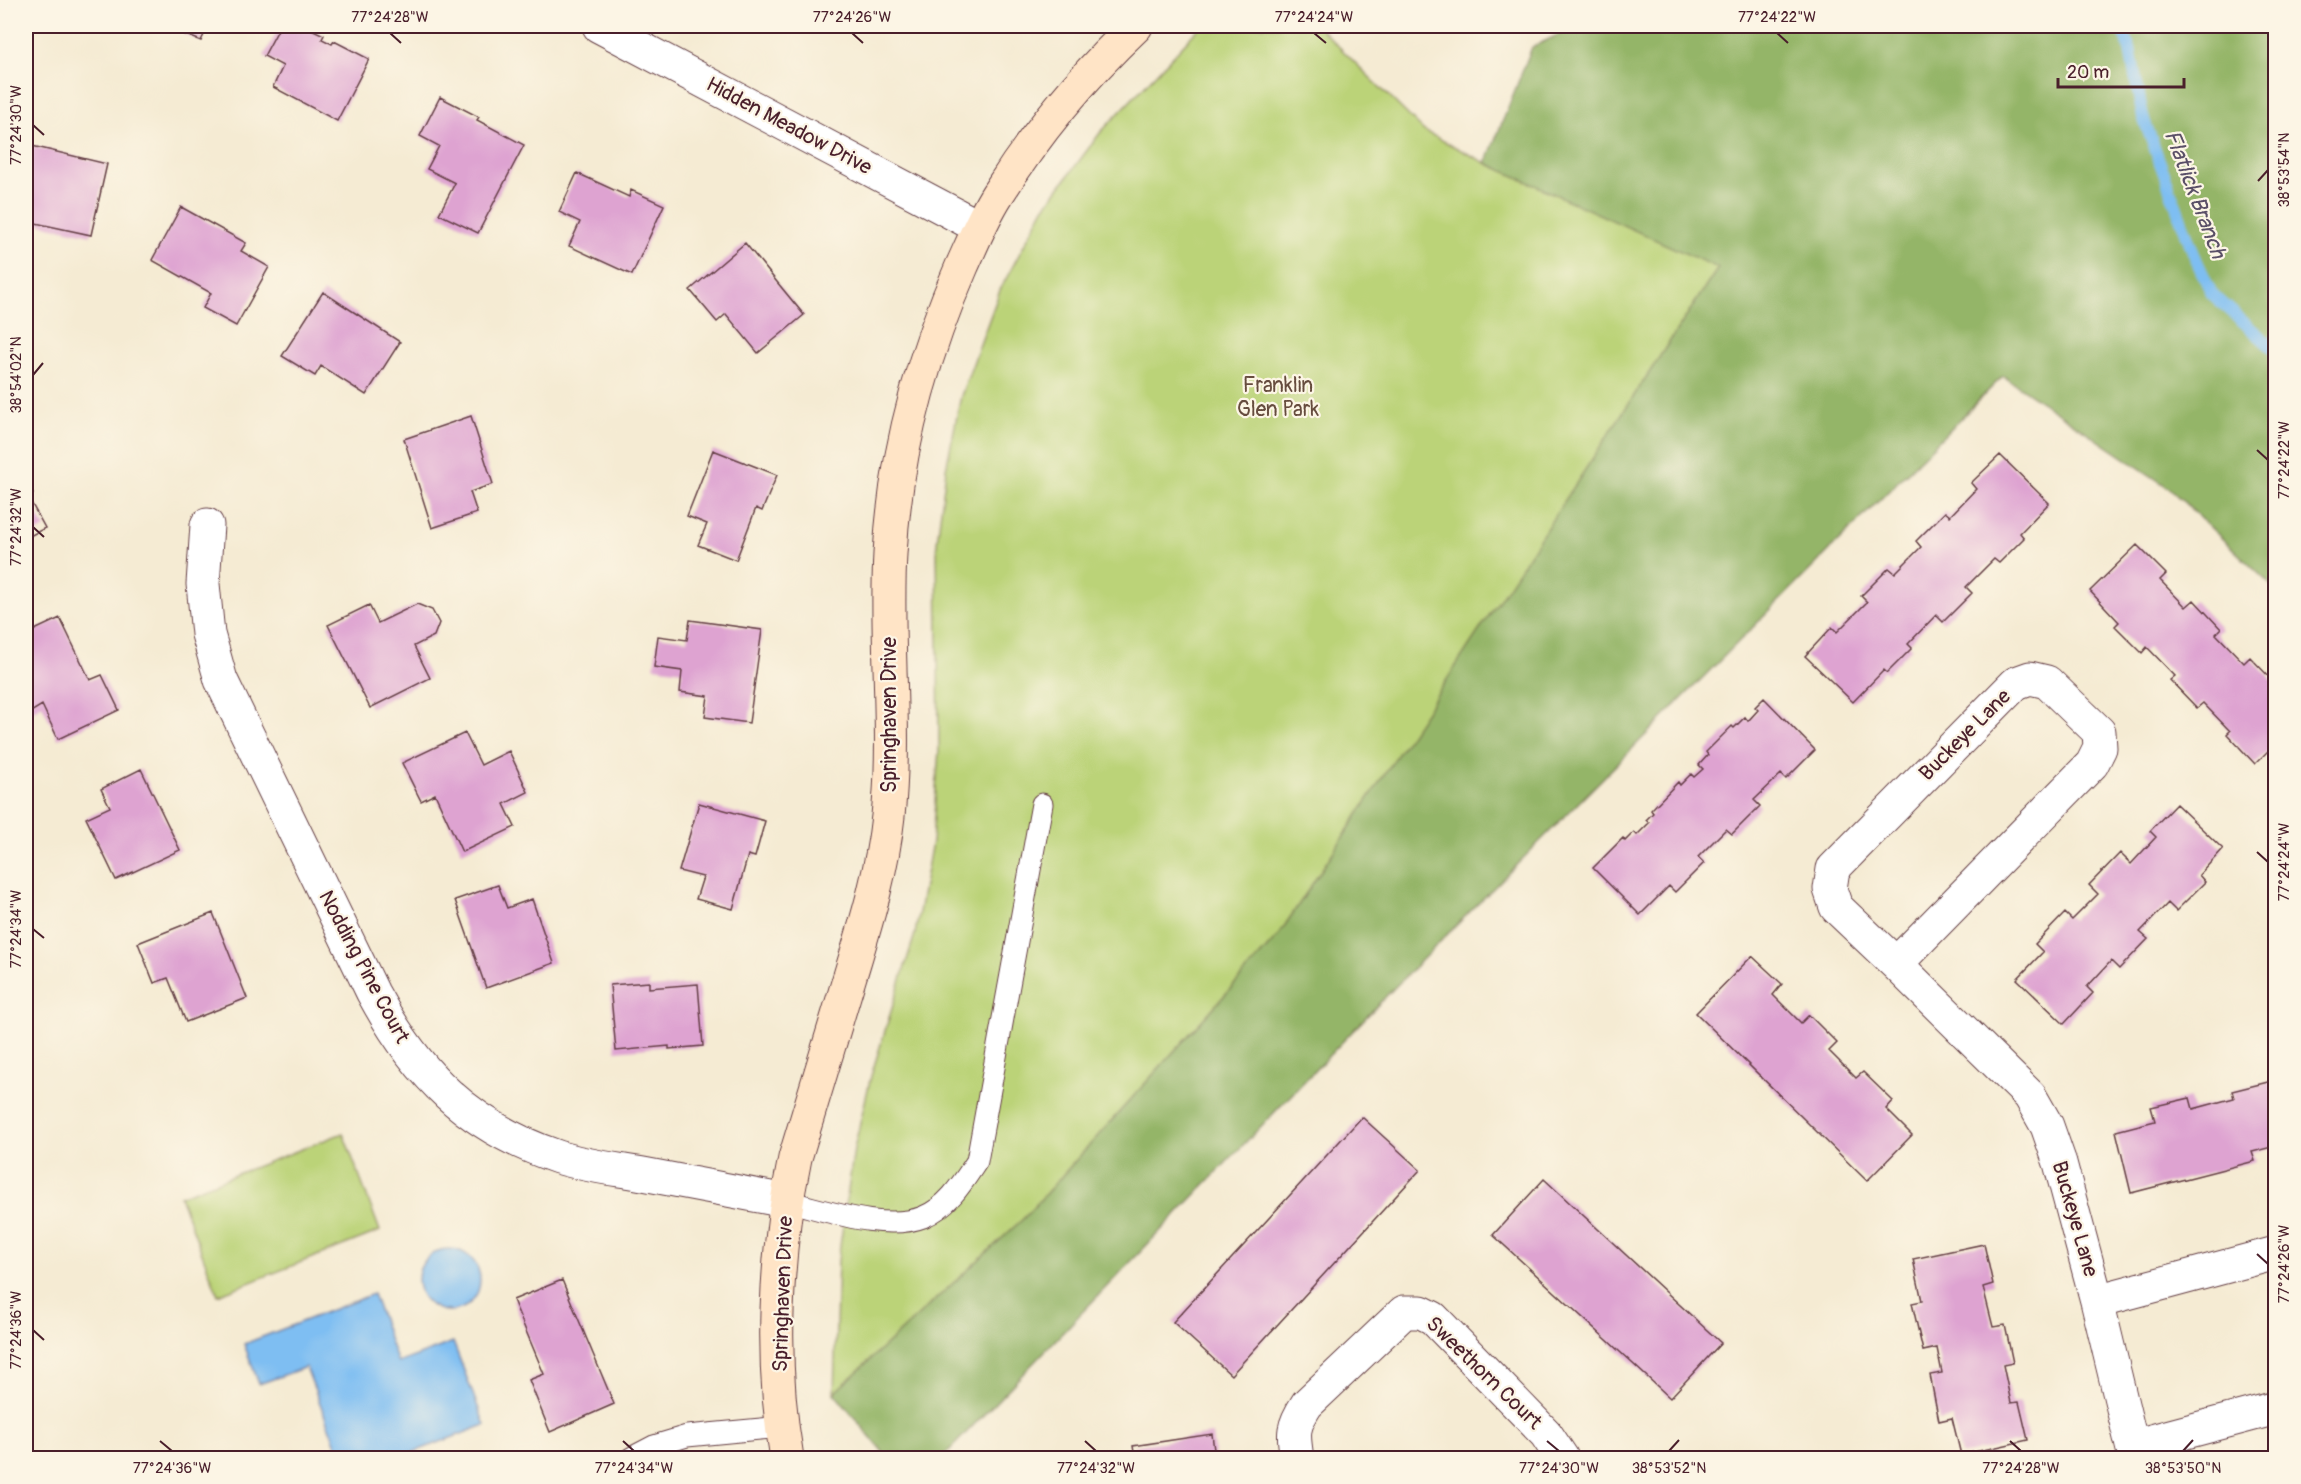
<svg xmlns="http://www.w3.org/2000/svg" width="2301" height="1484" font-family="Pangolin,sans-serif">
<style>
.green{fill:#bbd378;stroke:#827952;stroke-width:1.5}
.forest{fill:#94b568;stroke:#6f6a4a;stroke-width:1.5}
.water{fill:#7ebef2;stroke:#646e8e;stroke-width:1.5}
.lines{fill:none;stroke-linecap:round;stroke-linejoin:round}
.stream{stroke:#7ebef2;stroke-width:12}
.building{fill:#dea3d1}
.lane-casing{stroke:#643e44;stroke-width:23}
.street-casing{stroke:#643e44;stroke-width:35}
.secondary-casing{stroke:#643e44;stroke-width:35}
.lane{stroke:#fff;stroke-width:21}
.street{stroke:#fff;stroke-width:33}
.secondary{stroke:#ffe4c6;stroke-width:33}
.ticks{fill:none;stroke:#4a1f2b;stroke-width:2}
.labels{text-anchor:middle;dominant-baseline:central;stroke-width:4.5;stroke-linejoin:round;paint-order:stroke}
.street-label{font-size:21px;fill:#4a1f2b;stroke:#fcf5e5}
.park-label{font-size:21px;fill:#664c3e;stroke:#fcf5e5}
.water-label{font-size:22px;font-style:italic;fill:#5a4f67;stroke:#fcf5e5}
.neatline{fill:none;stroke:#4a1f2b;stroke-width:2}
.ticks-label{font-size:15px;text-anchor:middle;fill:#4a1f2b}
</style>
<rect width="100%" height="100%" fill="#fcf5e5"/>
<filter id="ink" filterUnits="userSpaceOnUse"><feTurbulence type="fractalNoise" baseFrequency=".0167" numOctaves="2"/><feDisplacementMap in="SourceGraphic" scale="12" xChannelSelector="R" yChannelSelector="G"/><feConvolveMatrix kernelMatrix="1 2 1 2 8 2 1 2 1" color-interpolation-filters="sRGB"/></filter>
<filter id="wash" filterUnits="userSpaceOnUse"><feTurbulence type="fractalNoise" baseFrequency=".008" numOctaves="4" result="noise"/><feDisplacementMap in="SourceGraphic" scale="24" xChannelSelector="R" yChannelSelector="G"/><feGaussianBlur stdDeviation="1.35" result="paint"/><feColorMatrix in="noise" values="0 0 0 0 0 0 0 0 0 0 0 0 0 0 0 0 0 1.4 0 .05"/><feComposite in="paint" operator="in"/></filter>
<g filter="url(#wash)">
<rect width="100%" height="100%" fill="#f5ebd3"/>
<!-- green -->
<path class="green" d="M1201,26H1318L1424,131L1486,163L1719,268L1278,936L1023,1219L834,1393L838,1260L854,1149L871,1076L915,934L932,842L939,750L937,543L946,469L961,396L1000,290L1044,208L1100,133Z
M343,1133L380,1231L218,1295L180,1196Z"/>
<!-- forest -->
<path class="forest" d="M1577,26H2275V589L2169,488L2003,376L1395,987L942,1458H888L834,1393L1023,1219L1278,936L1718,268L1486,163L1532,47Z"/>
<!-- water -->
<path class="water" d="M418 1280a31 31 0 1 1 62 0a31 31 0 1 1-62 0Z
M373,1294L398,1363L453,1342L485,1425L398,1458H341L306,1367L259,1384L244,1344Z"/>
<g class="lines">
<!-- stream -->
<path class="stream" d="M2121,26L2130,49L2143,117L2195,257L2212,294L2276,351"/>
</g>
<g id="blocks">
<!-- building -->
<path class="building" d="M164,26H208L201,41Z
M280,26H305L324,35L322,39L332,44L334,41L369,59L337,121L273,87L283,66L264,56Z
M894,26H932V28H894Z
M440,97L479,117L477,120L524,145L478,233L439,214L455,183L427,169L439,146L420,136Z
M32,146L107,164L91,235L26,221V174Z
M577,173L629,197L631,190L664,205L632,275L569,246L580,222L559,212Z
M181,207L246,243L241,251L269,267L236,326L203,308L211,293L152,260Z
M745,243L804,315L758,353L726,314L717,322L690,290Z
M323,292L400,342L366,395L321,366L315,376L282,356Z
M471,416L493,484L470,492L477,513L432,528L404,439Z
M713,450L777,475L762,511L756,508L736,560L698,545L707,524L687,516Z
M2000,455L2049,503L2020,533L2024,538L1999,563L1994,559L1966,587L1972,593L1943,622L1936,615L1908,644L1912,648L1887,673L1884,670L1853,702L1805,656L1832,627L1837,632L1867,602L1861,596L1889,568L1895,573L1921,547L1916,541L1945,512L1950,516L1976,489L1971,483Z
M26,479L33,494L28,497L45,528L26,538Z
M2137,545L2166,574L2160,580L2186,607L2194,600L2221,629L2216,634L2244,663L2250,657L2276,684V743L2255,764L2227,734L2230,731L2203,703L2197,708L2170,680L2175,676L2147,647L2142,653L2115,626L2119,622L2090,591Z
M417,604L432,610L439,623L434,636L414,646L430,678L370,708L328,625L369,605L378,623Z
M60,618L90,680L102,675L119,710L58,739L42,705L26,715V634Z
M690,620L762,630L749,723L705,717L708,696L680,692L682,671L654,667L658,636L687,640Z
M1764,698L1815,750L1786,779L1781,774L1754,800L1760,806L1732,834L1726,829L1698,857L1704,863L1675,892L1669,886L1640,915L1593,868L1623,838L1625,841L1634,832L1637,835L1649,823L1646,820L1653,813L1651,810L1678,782L1680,785L1691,774L1694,777L1703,769L1699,765L1708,755L1706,752L1732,726L1734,728L1745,717L1748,721L1758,710L1755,707Z
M465,733L481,765L509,751L528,792L504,804L515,827L462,852L435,794L421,801L402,763Z
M141,769L180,850L116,880L86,818L110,807L101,789Z
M699,803L765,821L755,857L748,855L733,909L696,899L703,877L679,871Z
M2176,804L2223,849L2199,875L2205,882L2176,911L2168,903L2140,932L2148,939L2119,969L2111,961L2087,987L2093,993L2064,1024L2017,979L2043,952L2035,944L2065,913L2072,920L2098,894L2089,885L2120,853L2131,864L2156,837L2150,831Z
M498,885L507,908L532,899L554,963L486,988L455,900Z
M213,913L247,998L186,1022L168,978L154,983L138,943Z
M1752,956L1782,984L1773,995L1801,1023L1809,1015L1837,1043L1829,1051L1856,1078L1863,1072L1893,1101L1886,1109L1912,1135L1867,1181L1696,1013Z
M649,982V988L698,984L703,1046L669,1049V1046L616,1051L610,985Z
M2276,1080V1146L2252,1152L2255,1161L2131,1193L2116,1131L2155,1121L2151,1107L2190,1098L2193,1109L2234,1098L2232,1091Z
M1362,1117L1420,1170L1231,1375L1173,1322Z
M1544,1179L1721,1343L1670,1398L1493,1235Z
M1984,1244L1993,1284L1983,1287L1993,1327L2005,1325L2013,1363L2003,1365L2011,1403L2019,1402L2028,1440L1961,1455L1952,1418L1939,1421L1930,1375L1942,1373L1937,1348L1923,1351L1912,1303L1922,1301L1913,1259Z
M562,1280L614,1404L550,1432L529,1380L544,1374L513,1300Z
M1212,1434L1215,1458H1135L1133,1446Z"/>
</g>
</g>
<g filter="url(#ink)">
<use href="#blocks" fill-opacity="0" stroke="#643e44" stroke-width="1.5"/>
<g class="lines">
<defs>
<path id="lane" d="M786,1201C825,1210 885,1232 923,1217C948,1207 963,1182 977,1161L1042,804
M631,1458L654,1446L687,1436L782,1427"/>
<path id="street" d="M599,26L979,227
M207,525L203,584L208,634L221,680L373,993C417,1075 469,1127 558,1157C585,1166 615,1169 643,1174C691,1183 738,1192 786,1201
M2030,678L2047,682L2099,732L2100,748L2092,764L1896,964L1836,907L1830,889L1833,869L2016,683Z
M1896,964L2030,1096L2047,1126L2060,1163L2097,1301L2135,1458
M2097,1301L2276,1253
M2133,1446L2276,1408
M1297,1458C1293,1433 1292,1427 1307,1404L1404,1312H1421L1433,1318L1546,1434L1562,1458"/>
<path id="secondary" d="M787,1458C770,1362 775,1253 795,1158C813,1097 832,1037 850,976C866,923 882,872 888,816C897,729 885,642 890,554C895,455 922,357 962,266C973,242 983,217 997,195C1036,133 1083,76 1136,26"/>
</defs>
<!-- lane casing -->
<use href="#lane" class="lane-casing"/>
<!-- street casing -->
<use href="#street" class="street-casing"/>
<!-- secondary casing -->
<use href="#secondary" class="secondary-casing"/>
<!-- lane -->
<use href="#lane" class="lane"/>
<!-- street -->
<use href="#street" class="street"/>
<!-- secondary -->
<use href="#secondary" class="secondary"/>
</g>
</g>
<!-- ticks -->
<path class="ticks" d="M390,33L401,43M852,33L863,43M1314,33L1326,43M1777,33L1788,43M33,125L44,135M2258,181L2268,170M33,375L43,363M2257,450L2268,460M33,527L44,537M2257,852L2268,862M33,929L44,938M2257,1254L2268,1264M33,1330L44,1340M160,1441L172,1451M623,1441L634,1451M1085,1441L1096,1451M1547,1441L1559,1451M2010,1441L2021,1451M1669,1451L1679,1440M2183,1451L2193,1440"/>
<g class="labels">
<!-- street labels -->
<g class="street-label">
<text transform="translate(789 126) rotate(28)">Hidden Meadow Drive</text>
<text transform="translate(889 715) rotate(-90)">Springhaven Drive</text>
<text transform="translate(1965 735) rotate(-45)">Buckeye Lane</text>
<text transform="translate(364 967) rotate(62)">Nodding Pine Court</text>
<text transform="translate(2075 1219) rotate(74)">Buckeye Lane</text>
<text transform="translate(783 1294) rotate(-88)">Springhaven Drive</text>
<text transform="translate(1484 1373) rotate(44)">Sweethorn Court</text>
</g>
<!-- park labels -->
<g class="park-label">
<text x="1278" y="385">Franklin<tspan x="1278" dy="24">Glen Park</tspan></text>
</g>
<!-- water labels -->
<g class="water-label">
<text transform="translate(2195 194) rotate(69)">Flatlick Branch</text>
</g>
</g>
<!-- margin -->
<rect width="2301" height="1484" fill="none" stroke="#fcf5e5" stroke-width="66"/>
<!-- scale -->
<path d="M2058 78v9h126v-9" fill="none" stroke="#4a1f2b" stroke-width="3"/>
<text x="2067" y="78" font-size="18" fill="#4a1f2b" stroke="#fcf5e5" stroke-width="4.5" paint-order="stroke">20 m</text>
<rect x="33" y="33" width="2235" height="1418" class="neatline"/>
<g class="ticks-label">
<text x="390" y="22">77°24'28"W</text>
<text x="852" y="22">77°24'26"W</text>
<text x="1314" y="22">77°24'24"W</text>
<text x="1777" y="22">77°24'22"W</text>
<text transform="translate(16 125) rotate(-90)" y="5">77°24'30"W</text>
<text transform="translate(2284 170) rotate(-90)" y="5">38°53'54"N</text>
<text transform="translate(16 375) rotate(-90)" y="5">38°54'02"N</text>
<text transform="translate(2284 460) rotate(-90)" y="5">77°24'22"W</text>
<text transform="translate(16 527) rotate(-90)" y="5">77°24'32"W</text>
<text transform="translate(2284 862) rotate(-90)" y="5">77°24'24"W</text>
<text transform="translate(16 929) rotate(-90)" y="5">77°24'34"W</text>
<text transform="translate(2284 1264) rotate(-90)" y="5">77°24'26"W</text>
<text transform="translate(16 1330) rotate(-90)" y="5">77°24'36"W</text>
<text x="172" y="1473">77°24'36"W</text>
<text x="634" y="1473">77°24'34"W</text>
<text x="1096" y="1473">77°24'32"W</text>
<text x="1559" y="1473">77°24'30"W</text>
<text x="1669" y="1473">38°53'52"N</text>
<text x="2021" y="1473">77°24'28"W</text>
<text x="2183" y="1473">38°53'50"N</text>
</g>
</svg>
